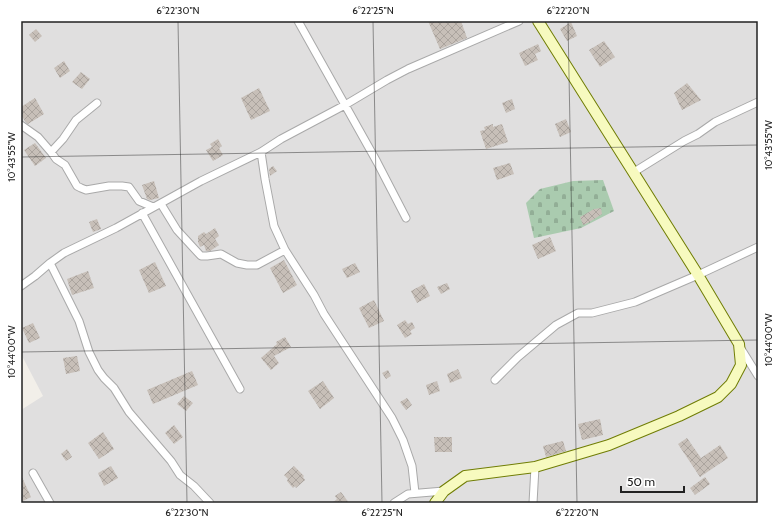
<svg xmlns="http://www.w3.org/2000/svg" width="779" height="524" font-family="Cabin,sans-serif">
<style>
.residential{fill:#e0dfdf}
.cemetery{fill:url(#cemetery-stones)}
.building{fill:url(#building-cross-hatch)}
.lines{fill:none;stroke-linecap:round;stroke-linejoin:round}
.street-casing{stroke:#a9a9a9;stroke-width:9}
.secondary-casing{stroke:#707d05;stroke-width:12}
.street{stroke:#fff;stroke-width:7}
.secondary{stroke:#f7fabf;stroke-width:10}
.ticks{fill:none;stroke:#222;stroke-width:1;stroke-opacity:0.45}
.neatline{fill:none;stroke:#222;stroke-width:1.5}
.ticks-label{font-size:10px;text-anchor:middle;fill:#222}
</style>
<defs>
<pattern id="cemetery-stones" width="16" height="16" patternUnits="userSpaceOnUse"><rect width="16" height="16" fill="#aacbaf"/><path d="M2 7V4a2 2 0 0 1 4 0v3zM10 15v-3a2 2 0 0 1 4 0v3z" fill="#92ae96"/></pattern>
<pattern id="building-cross-hatch" width="8" height="8" patternUnits="userSpaceOnUse"><rect width="8" height="8" fill="#c7bfb8"/><path d="M0 0l8 8M0 8l8-8" fill="none" stroke="#aba49e"/></pattern>
</defs>
<rect width="100%" height="100%" fill="#f2efe9"/>
<!-- residential -->
<path class="residential" d="M21,21H758V503H21V410L43,396L21,354Z"/>
<!-- cemetery -->
<path class="cemetery" d="M603,180L614,211L581,228L534,238L526,203L540,189L573,181Z"/>
<!-- building -->
<path class="building" d="M428,21H461L467,38L440,49Z
M571,22L577,36L567,41L560,29Z
M36,29L42,36L35,42L29,35Z
M604,41L615,57L600,67L589,50Z
M538,44L541,51L535,54L538,60L525,66L519,53Z
M64,61L70,71L60,78L54,68Z
M81,72L90,79L82,89L72,82Z
M687,83L701,100L682,110L674,93Z
M259,88L270,111L251,120L241,98Z
M35,98L44,114L28,124L25,121L21,115V107Z
M512,99L515,109L506,113L502,103Z
M566,119L571,132L560,137L555,124Z
M493,124V127L502,124L508,142L486,149L480,131L485,130L484,127Z
M218,139L222,146L219,148L223,155L213,161L206,150L212,147L210,144Z
M35,143L46,158L35,166L24,150Z
M510,163L514,174L497,180L493,168Z
M273,166L277,171L270,176L269,169Z
M154,181L159,198L150,200L147,199L142,185Z
M601,208L602,214L588,223L583,225L580,217L594,209Z
M97,219L101,229L93,232L89,222Z
M215,228L219,236L215,239L219,245L210,251H206L204,245L200,247L198,242V236L204,232L206,234Z
M550,237L556,251L538,259L532,245Z
M284,260L297,285L283,293L270,268Z
M155,262L166,286L149,293L139,270Z
M355,263L360,272L347,278L342,269Z
M88,271L94,288L72,295L67,279Z
M447,283L450,289L441,294L437,287Z
M424,284L430,296L417,303L411,291Z
M374,300L384,321L369,328L359,308Z
M405,320L408,324L412,322L415,328L410,331L412,334L405,338L397,325Z
M33,323L40,338L29,343L22,328Z
M285,337L291,347L274,356L279,363L271,370L261,358L277,344L276,342Z
M77,356L80,371L66,374L63,358Z
M458,369L462,378L450,383L447,374Z
M388,370L391,376L386,379L382,373Z
M192,371L198,385L153,404L147,390Z
M323,381L334,398L320,409L308,391Z
M437,381L440,391L429,395L426,385Z
M184,396L193,403L186,411L177,404Z
M407,398L412,405L406,410L400,402Z
M600,419L603,435L582,440L578,424Z
M174,425L183,437L174,444L165,433Z
M103,432L114,449L99,459L88,443Z
M434,437H452V452H435Z
M687,438L701,458L720,445L728,458L700,477L678,444Z
M563,441L566,451L546,457L543,446Z
M67,449L72,457L66,461L61,454Z
M111,466L118,478L104,486L98,473Z
M294,466L304,476L303,477L305,480L296,488L295,486L293,488L287,481L288,479L284,475Z
M21,475L31,497L21,502Z
M705,477L710,484L695,495L690,488Z
M341,492L349,503H332L337,499L335,496Z"/>
<g class="lines">
<defs>
<path id="street" d="M298,21L377,162L406,218
M21,125L38,137L51,152L56,159L65,165L77,186L81,188L86,190L109,186H122L129,187L139,201L153,207
M51,152L63,139L76,120L97,103
M261,152L265,179L274,226L285,250L314,295L324,314L392,418L403,440L412,466L415,493
M634,172L684,141L698,134L715,122L758,102
M161,204L177,230L201,256H207L221,254L237,263L247,265H257L285,250
M142,213L240,389
M50,263L79,321L89,352L98,370L104,378L114,388L129,412L171,461L180,475L194,486L210,503
M21,286L35,276L50,263L64,253L116,228L201,181L261,152L281,139L345,105L387,80L408,69L519,21
M740,347L758,376
M495,380L518,357L556,325L578,313H592L635,302L698,275L758,247
M33,473L50,503
M394,503L408,494L444,491
M533,503L535,467"/>
<path id="secondary" d="M435,503L444,491L465,476L535,467L609,445L679,416L718,397L731,384L741,365L739,344L698,275L538,21"/>
</defs>
<!-- street casing -->
<use href="#street" class="street-casing"/>
<!-- secondary casing -->
<use href="#secondary" class="secondary-casing"/>
<!-- street -->
<use href="#street" class="street"/>
<!-- secondary -->
<use href="#secondary" class="secondary"/>
</g>
<!-- ticks -->
<path class="ticks" d="M178,21L187,503M373,21L382,503M568,21L577,503M21,157L758,145M21,352L758,340"/>
<!-- border -->
<rect width="779" height="524" fill="none" stroke="#ffffff" stroke-width="44"/>
<!-- scale -->
<path d="M621 486v6h63v-6" fill="none" stroke="#222222" stroke-width="2"/>
<text x="627" y="486" font-size="12" fill="#222222" stroke="#ffffff" stroke-width="3" paint-order="stroke">50 m</text>
<rect x="22" y="22" width="735" height="480" class="neatline"/>
<g class="ticks-label">
<text x="178" y="14">6°22'30"N</text>
<text x="373" y="14">6°22'25"N</text>
<text x="568" y="14">6°22'20"N</text>
<text transform="translate(768 145) rotate(-90)" y="4">10°43'55"W</text>
<text transform="translate(11 157) rotate(-90)" y="4">10°43'55"W</text>
<text transform="translate(768 340) rotate(-90)" y="4">10°44'00"W</text>
<text transform="translate(11 352) rotate(-90)" y="4">10°44'00"W</text>
<text x="187" y="516">6°22'30"N</text>
<text x="382" y="516">6°22'25"N</text>
<text x="577" y="516">6°22'20"N</text>
</g>
</svg>
